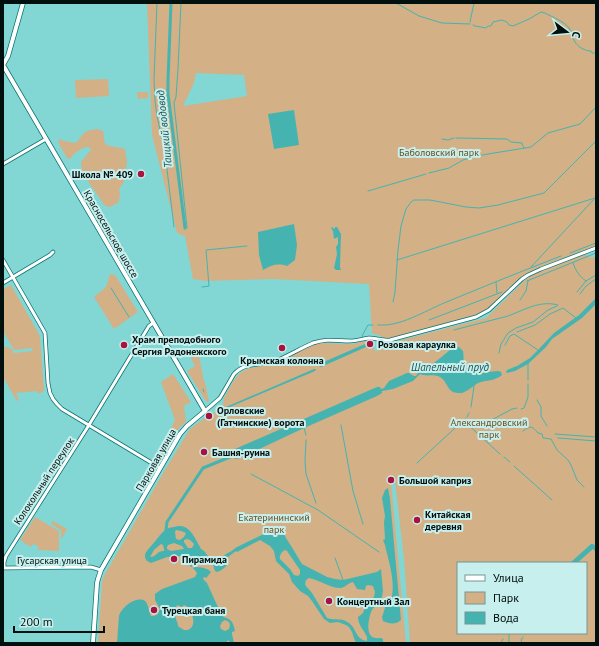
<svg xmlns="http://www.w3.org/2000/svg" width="599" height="646" font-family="'PT Sans',sans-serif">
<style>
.green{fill:#d3b085;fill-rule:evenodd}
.water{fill:#45b4b1;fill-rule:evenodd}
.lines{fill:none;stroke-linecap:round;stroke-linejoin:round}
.stream{stroke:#45b4b1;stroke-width:1}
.canal{stroke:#45b4b1;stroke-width:3}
.minor-casing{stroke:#0c7270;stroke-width:4.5}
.major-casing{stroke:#0c7270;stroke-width:5.5}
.minor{stroke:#fff;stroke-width:3}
.major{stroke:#fff;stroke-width:4}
.poi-dot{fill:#a9123f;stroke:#c7efed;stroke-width:1.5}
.labels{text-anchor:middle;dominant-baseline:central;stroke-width:4;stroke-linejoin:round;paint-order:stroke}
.park-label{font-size:10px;fill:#6d4c1c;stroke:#c7efed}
.poi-label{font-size:10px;font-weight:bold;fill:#00100f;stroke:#c7efed;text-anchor:start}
.street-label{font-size:10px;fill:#00100f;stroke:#c7efed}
.water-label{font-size:11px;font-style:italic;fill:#235352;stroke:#c7efed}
</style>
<rect width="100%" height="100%" fill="#82d7d4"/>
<!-- green -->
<path class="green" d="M147,3H596V246L545,265L529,272L521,278L491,307L478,315L387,339L376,334H372L369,284L273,279L206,281L193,279L185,236L177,233L152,135ZM196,73L244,75L247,96L183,106L194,83Z
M108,79L109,96L76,98L75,80Z
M137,92H148V98L138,99Z
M98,129L103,131L105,144C113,148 117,146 125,149L127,162L124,182L119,189L120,193L119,202L110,207L105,206L82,173L81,162L91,150L89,147C81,147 75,153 70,159L67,158L58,142L60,139L64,141L76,143C86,132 81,131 98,129Z
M584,255H587L592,258L596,256V643H410L404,559L395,481L391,482L406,643H98L102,581L104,576L162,475L188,432L191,428L206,417L207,418L212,415V414L223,406L224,398L234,380L240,373L249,368L262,366L279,361L307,346L317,343L353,344L370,340L375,351C381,350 382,349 386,344L486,318L518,287L529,276L544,269ZM458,563H586V633H458Z
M110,274L115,275L138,312L114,329L94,297L106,287Z
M11,285L40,336L44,391L38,394L37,391L16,393L19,400L17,401L3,377V347C8,346 12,348 14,353L33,351L32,348L14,350L3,331V289Z
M198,350L204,382H205L209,401L207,402L204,398L187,371L195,366L191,358L197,354L196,351Z
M173,374L191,402L184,406L186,422L180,427L159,462L155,460L175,420L161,382Z
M35,517L59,531V551L38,550V546L33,544L31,547L20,540Z
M53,521L67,529L62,538H61V530L51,524Z"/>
<!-- water -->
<path class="water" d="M294,110L299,145L274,149L268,114Z
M294,224L297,245L295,260L287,266C278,263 271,265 263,270L259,255L258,232Z
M332,227L334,229L335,228V227H337L341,234L340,267L341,270H336L334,268L337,254L336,247L338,244V237L334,239L333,231L331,228Z
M596,298V304L582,318L552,339L546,347L528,364L515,371L507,373L506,372L507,370L517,366L530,358L538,350L554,333L579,315Z
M365,344L366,345V347L321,367L319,366V364Z
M459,347L463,351C464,355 463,359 464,364C467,374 481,374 489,372C494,372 497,370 501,372L502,375C495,381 486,380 478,383C473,386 468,391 462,393C460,393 455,393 453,392C447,389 446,379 438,376C432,374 426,377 420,374L413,381L393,389L382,391V393L377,396L304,428L240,458L235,459L232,454L235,449L377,387H380L381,389L384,388L389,381L407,373H409L414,376H416L418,373V370L419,369L434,363L450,350Z
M314,369H316L315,371L225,409L226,407Z
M388,488L390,499L401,620C396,625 389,624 383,621L382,617L385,608L384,606L379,603C376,605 374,607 372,610C369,616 366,631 371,636C374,639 378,638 381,638L383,639V643H357L355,641L352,632L349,627L346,625L338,622L330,623L324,619L312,601L308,596L300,591L292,582L289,574L276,561L274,551L270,546L260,540L237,552L236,551L228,557L227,565L224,568L220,571L216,572L214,569C214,564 211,561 206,561L205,564L201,565L196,560L195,561L194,566L191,567L189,564L187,558L185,556H180L167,557L151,563L147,561C142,555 147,551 151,546C156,541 160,534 165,530C168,528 171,527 174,527C189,522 194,537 200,547C202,551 201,548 204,551C209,556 207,558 215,560C218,561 219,561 221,560C223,558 223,556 225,555C228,552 232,552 235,548L268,532L281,528L286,538L293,549L302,564L327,577L335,579L343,580L377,572L381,569L383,591L382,597L380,601L384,604L385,603H390C397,585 389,563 385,545L383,540L385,539L384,522L385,516L382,498L385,490ZM176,530L181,531L186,533L184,537L180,540L176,539L175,532ZM187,539L190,540L194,544L192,548H188L184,542V540ZM174,543L182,546L184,549L171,551L167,549V547L168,545ZM161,544L163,545L164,549V551C162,551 161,551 159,552C156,554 155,557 150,557L154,550ZM285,550L287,551L300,570V574L298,576L294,575L290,569L280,559C279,556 282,551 285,550ZM309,578C320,580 329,588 341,588C346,587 348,583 353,582L357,589L365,590L366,586L368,585L373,586L375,592L374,597L367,602L363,613L358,617C358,625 364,630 367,637V641C355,639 357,629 349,623C341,617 335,621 327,618L312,593L306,586L305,584L306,580Z
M591,544H593L596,546V552L593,549L577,563H570Z
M195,567C200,567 208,568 211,572L207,577V578L204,577L203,579L207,583L222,616C225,618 228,618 230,620C233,622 234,627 235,631L232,632V634L234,643H231L228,640L226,643H117L119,616C121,608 136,595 145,601C148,603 149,612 151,616H154L158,614L160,609L155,600V594L162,589L195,577L197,573L193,568ZM177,605L182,607L184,605L190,608L193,612L192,615C195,622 193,631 184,630C182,629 179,627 178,626C178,623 177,622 176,619C175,616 175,613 175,610ZM225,620L229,622L230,625L229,629L225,631L221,629L220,626L222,622Z"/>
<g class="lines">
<!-- stream -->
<path class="stream" d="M157,3L154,79L155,101L157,116L165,153L174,227
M181,3L178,69L176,97L174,103L187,228
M396,3L419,16L442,23L470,24
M470,22L474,3
M473,25L475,26L486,28L488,26H491L493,22L502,20L507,22L509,25L513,26L529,19L541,12L545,13C552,17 564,21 569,28C572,32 572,38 575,42C578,47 585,51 591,51L592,53H596
M456,138L507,139L511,142L522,143V144L524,148
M442,139L448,140L454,138
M429,173L449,168L463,160L482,155L531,147L548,133L580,124L596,107
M368,191L426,174
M570,253L596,243
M397,260L595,198
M573,263C576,271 579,276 586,281
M531,267L596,197
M527,281L596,253
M496,282L497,293
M202,287L209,286L206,250L247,246
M111,288L129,317
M577,292L586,281L596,275
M580,294L586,286L596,279
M520,300L526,291L528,281
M393,302L395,292L398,250L401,226L406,209L411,202L414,200H430L466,207L479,208L498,205L544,193L596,141
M429,320L502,292
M378,325C400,327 425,311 444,303C483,287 522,271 561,256
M454,330C472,325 490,321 508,316C524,310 540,300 558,305
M517,332L535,325L550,314L563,308L576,318
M363,337L362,336L368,325H373
M505,345L510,336L514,334L538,350
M499,353L501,344L508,333L516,328L533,322L548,310L557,306
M528,363V380
M203,389L204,392
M537,400L541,407V416L547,426
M471,407L474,386
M521,409L524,408L528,397V384
M467,417L469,413
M464,421L500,454
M488,422L512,409L517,408
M341,425L353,491L363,524
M304,428L306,435
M523,431C531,425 532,426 538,433L542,434L543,438L551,439L557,450L568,460L571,465L577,480L584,487
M555,434L596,437
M558,438L596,441
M306,440L305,461L306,474L316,503
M504,457L510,462
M417,463L465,419
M514,466L552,500
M251,474L318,510L379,552
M335,558L343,580
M402,643H403
M501,643L503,639
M509,643V633
M522,643L521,640L523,637"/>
<!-- canal -->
<path class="canal" d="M171,3L168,80V94L185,228
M166,530L167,522L203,468L230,457"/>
<defs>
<path id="minor" d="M3,164L46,139
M3,260L45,333L48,383L50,393L53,399L57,404L62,409L160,468
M3,283L50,255L53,252
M205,411L220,398L234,374C246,361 263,366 278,360C290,355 301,348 313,343C328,338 335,341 350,341C356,341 362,339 369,338C376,338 382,341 390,340L476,317L489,310L522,279L528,275L541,269L596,248
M3,568L91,567L101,570
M4,568V562L6,556L89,425L149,326L153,323"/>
<path id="major" d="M23,3L8,56L3,65L205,411L187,426L180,434L101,570L98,579L97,583L93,643"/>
</defs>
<!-- minor casing -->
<use href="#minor" class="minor-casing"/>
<!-- major casing -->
<use href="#major" class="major-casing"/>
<!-- minor -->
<use href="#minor" class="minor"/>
<!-- major -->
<use href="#major" class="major"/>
</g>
<!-- markers -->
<g class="poi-dot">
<circle cx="141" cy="174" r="4"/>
<circle cx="370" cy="344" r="4"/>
<circle cx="124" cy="345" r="4"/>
<circle cx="282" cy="348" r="4"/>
<circle cx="209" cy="416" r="4"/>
<circle cx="204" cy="452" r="4"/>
<circle cx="391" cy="480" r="4"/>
<circle cx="417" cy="520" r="4"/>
<circle cx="174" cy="559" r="4"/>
<circle cx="329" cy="601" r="4"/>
<circle cx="154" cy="610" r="4"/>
</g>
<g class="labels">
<!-- park labels -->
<g class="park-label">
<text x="439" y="152">Баболовский парк</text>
<text x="489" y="422">Александровский<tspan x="489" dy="12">парк</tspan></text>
<text x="274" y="517">Екатерининский<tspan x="274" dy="12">парк</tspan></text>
</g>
<!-- poi labels -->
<g class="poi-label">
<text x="133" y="174" text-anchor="end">Школа № 409</text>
<text x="132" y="339">Храм преподобного<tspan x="132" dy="12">Сергия Радонежского</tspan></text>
<text x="378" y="344">Розовая караулка</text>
<text x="282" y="360" text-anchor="middle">Крымская колонна</text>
<text x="217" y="410">Орловские<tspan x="217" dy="12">(Гатчинские) ворота</tspan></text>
<text x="212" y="452">Башня-руина</text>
<text x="399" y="480">Большой каприз</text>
<text x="425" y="514">Китайская<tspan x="425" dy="12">деревня</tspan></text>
<text x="182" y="559">Пирамида</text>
<text x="337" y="601">Концертный Зал</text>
<text x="162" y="610">Турецкая баня</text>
</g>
<!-- street labels -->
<g class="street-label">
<text transform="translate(111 234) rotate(60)">Красносельское шоссе</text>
<text transform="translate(156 460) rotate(-60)">Парковая улица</text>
<text transform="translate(44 481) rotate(-57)">Колокольный переулок</text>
<text x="52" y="560">Гусарская улица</text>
</g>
<!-- water labels -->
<g class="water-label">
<text transform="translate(164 129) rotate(-96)">Таицкий водовод</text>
<text x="450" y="367">Шапельный пруд</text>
</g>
</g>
<!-- border -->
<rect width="599" height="646" fill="none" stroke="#00100f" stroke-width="8"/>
<!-- legend -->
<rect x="457" y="562" width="130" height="72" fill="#c7efed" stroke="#779694"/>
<rect x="465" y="575" width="20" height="6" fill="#ffffff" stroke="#779694"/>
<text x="493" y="582" font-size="12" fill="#00100f">Улица</text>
<rect x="465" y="592" width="20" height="12" fill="#d3b085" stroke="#779694"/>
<text x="493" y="602" font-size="12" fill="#00100f">Парк</text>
<rect x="465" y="612" width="20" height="12" fill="#45b4b1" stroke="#779694"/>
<text x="493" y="622" font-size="12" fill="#00100f">Вода</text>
<!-- north arrow -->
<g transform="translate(567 32) rotate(106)" stroke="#c7efed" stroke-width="3" paint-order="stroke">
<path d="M0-3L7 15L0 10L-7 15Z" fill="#00100f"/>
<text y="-6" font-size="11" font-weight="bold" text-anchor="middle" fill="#00100f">С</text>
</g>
<!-- scale -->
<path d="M14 626v6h90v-6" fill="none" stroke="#00100f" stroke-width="2"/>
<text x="20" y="626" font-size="12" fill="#00100f" stroke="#c7efed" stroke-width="3" paint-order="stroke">200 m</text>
</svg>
